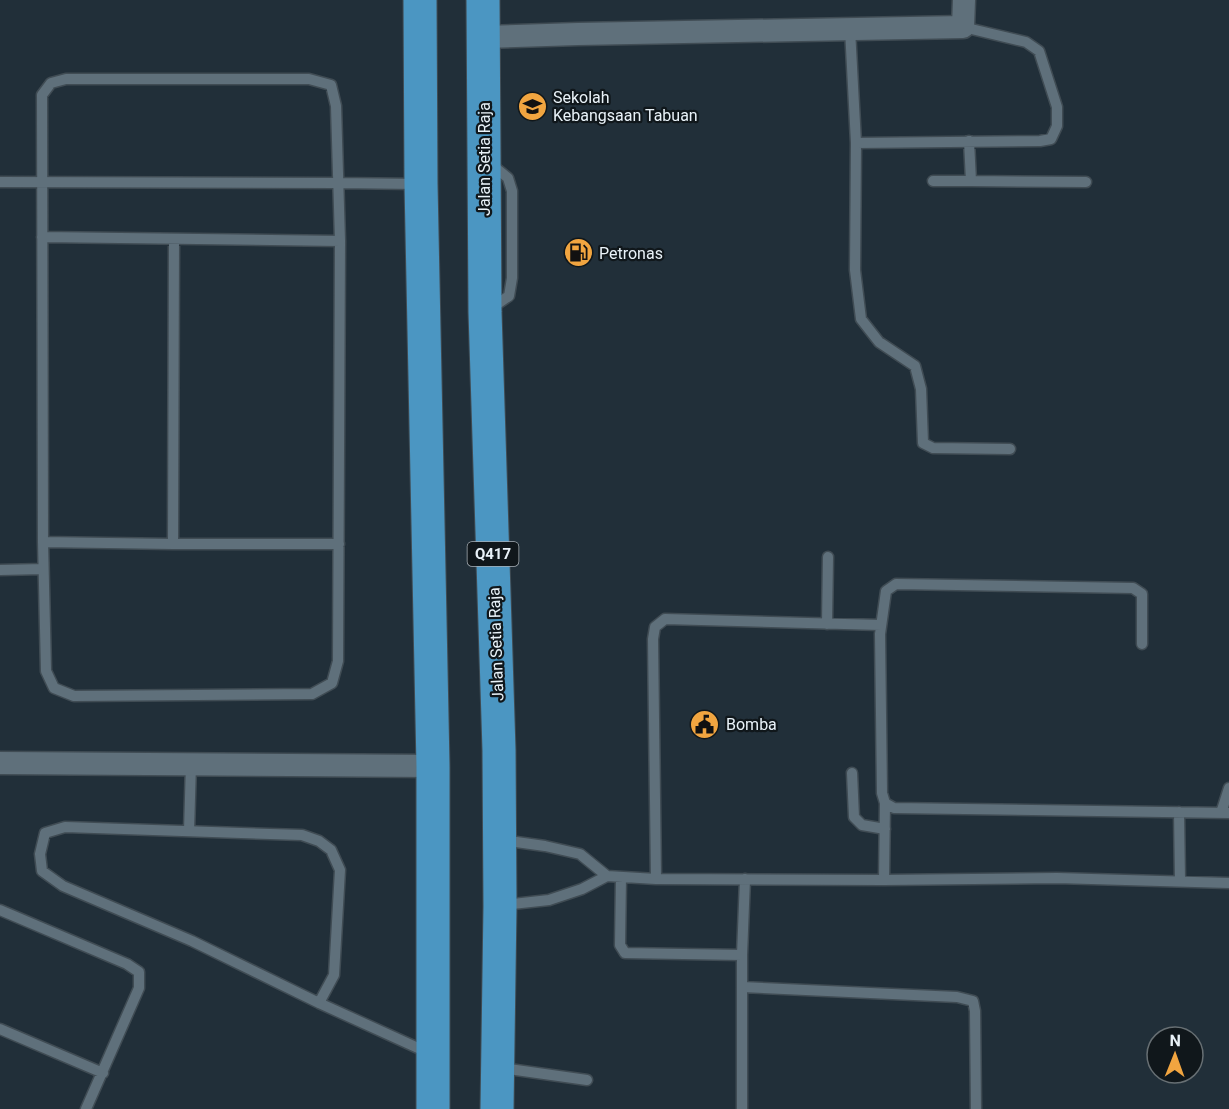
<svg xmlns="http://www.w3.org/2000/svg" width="1229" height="1109" font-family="Roboto,sans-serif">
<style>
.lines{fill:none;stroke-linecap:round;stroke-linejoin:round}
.service-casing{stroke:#404c54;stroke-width:13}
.minor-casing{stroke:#404c54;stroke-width:25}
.trunk-casing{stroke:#404c54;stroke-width:35}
.service{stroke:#5f707b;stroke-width:10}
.minor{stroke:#5f707b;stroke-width:22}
.trunk{stroke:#4b96c2;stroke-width:33}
.labels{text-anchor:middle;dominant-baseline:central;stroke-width:4.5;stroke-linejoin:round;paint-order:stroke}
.shield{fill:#10171b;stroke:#a8b0b6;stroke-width:1.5}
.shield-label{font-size:15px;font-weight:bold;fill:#e9f2f8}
.poi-label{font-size:16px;fill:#e9f2f8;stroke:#10171b;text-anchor:start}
.street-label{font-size:16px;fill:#e9f2f8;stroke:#10171b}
</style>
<rect width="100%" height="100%" fill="#212f39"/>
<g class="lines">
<defs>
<path id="service" d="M850,29L856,143L855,270L861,319L879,342L915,366L921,389L923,443L933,448L1010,449
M66,79H309L331,85L336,106L340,241L338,661L332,683L312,694L74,696L54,688L46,671L43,542L42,95L51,83Z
M969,141L971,181L1086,182
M856,143L1040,141L1051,139L1057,126V107L1039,51L1026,42L963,27
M933,181H971
M0,182L338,183L417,184
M42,237L340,241
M490,309L509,296L512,278V191L508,178L491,164
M43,542L173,544H339
M173,544L174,239
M0,570L43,569
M827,624L828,557
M1142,644V594L1133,588L896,584L886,591L880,634L882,793L885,803L894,808L1229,813
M852,773L854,817L862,825L885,829
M1179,812L1180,881
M1221,813L1229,788
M189,831L191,764
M502,840L545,846L580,854L607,876
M621,877L620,945L625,953L742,955
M656,879L653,639L655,627L665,619L881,625
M884,880L885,803
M503,905L549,900L582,889L607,876L656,879L884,880L1057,878L1229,883
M0,910L127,964L139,972V988L86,1109
M742,987L957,997L973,1001L975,1011L976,1109
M319,1003L334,975L340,870L331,850L319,841L302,835L65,827L45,833L40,854L42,871L63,886L192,941L319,1003L429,1053
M0,1029L103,1073
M502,1068L587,1080
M742,1109V955L745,879"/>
<path id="minor" d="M483,37L578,34L963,27L964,0
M0,763L433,766"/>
<path id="trunk" d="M420,0L421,184L433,766V1109
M483,0L485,312L499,750L500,906L497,1109"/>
</defs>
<!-- service casing -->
<use href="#service" class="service-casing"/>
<!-- minor casing -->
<use href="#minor" class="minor-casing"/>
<!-- trunk casing -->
<use href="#trunk" class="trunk-casing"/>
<!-- service -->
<use href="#service" class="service"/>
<!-- minor -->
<use href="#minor" class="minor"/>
<!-- trunk -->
<use href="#trunk" class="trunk"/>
</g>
<!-- icons -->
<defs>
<symbol id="school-disc" viewBox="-11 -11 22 22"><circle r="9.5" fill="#f1a540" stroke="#10171b"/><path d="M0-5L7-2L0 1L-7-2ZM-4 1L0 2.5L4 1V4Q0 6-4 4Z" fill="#111"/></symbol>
<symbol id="fuel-disc" viewBox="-11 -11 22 22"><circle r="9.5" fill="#f1a540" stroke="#10171b"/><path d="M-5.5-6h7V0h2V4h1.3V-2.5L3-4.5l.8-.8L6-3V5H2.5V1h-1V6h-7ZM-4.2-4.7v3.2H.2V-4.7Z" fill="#111"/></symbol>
<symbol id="civic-disc" viewBox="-11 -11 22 22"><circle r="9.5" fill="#f1a540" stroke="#10171b"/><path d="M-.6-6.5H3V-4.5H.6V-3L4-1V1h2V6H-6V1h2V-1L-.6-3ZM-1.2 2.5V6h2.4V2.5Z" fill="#111"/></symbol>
</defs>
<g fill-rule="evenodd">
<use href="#school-disc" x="516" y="90" width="33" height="33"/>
<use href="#fuel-disc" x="562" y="236" width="33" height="33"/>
<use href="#civic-disc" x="688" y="708" width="33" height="33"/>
</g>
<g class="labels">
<!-- shield labels -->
<rect class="shield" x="467.5" y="542" width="51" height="24" rx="4.5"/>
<g class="shield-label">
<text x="493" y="554">Q417</text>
</g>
<!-- poi labels -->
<g class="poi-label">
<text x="553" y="97">Sekolah<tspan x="553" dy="18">Kebangsaan Tabuan</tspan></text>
<text x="599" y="253">Petronas</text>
<text x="726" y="724">Bomba</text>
</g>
<!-- street labels -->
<g class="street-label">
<text transform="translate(484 159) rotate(-90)">Jalan Setia Raja</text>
<text transform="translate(496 644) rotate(-92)">Jalan Setia Raja</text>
</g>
</g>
<!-- north arrow -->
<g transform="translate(1175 1055) rotate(1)"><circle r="28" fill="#10171b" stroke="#676f73" stroke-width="1.5"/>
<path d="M0-4.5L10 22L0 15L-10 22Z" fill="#f1a540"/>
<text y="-9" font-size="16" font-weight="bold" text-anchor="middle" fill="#e9f2f8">N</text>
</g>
</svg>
